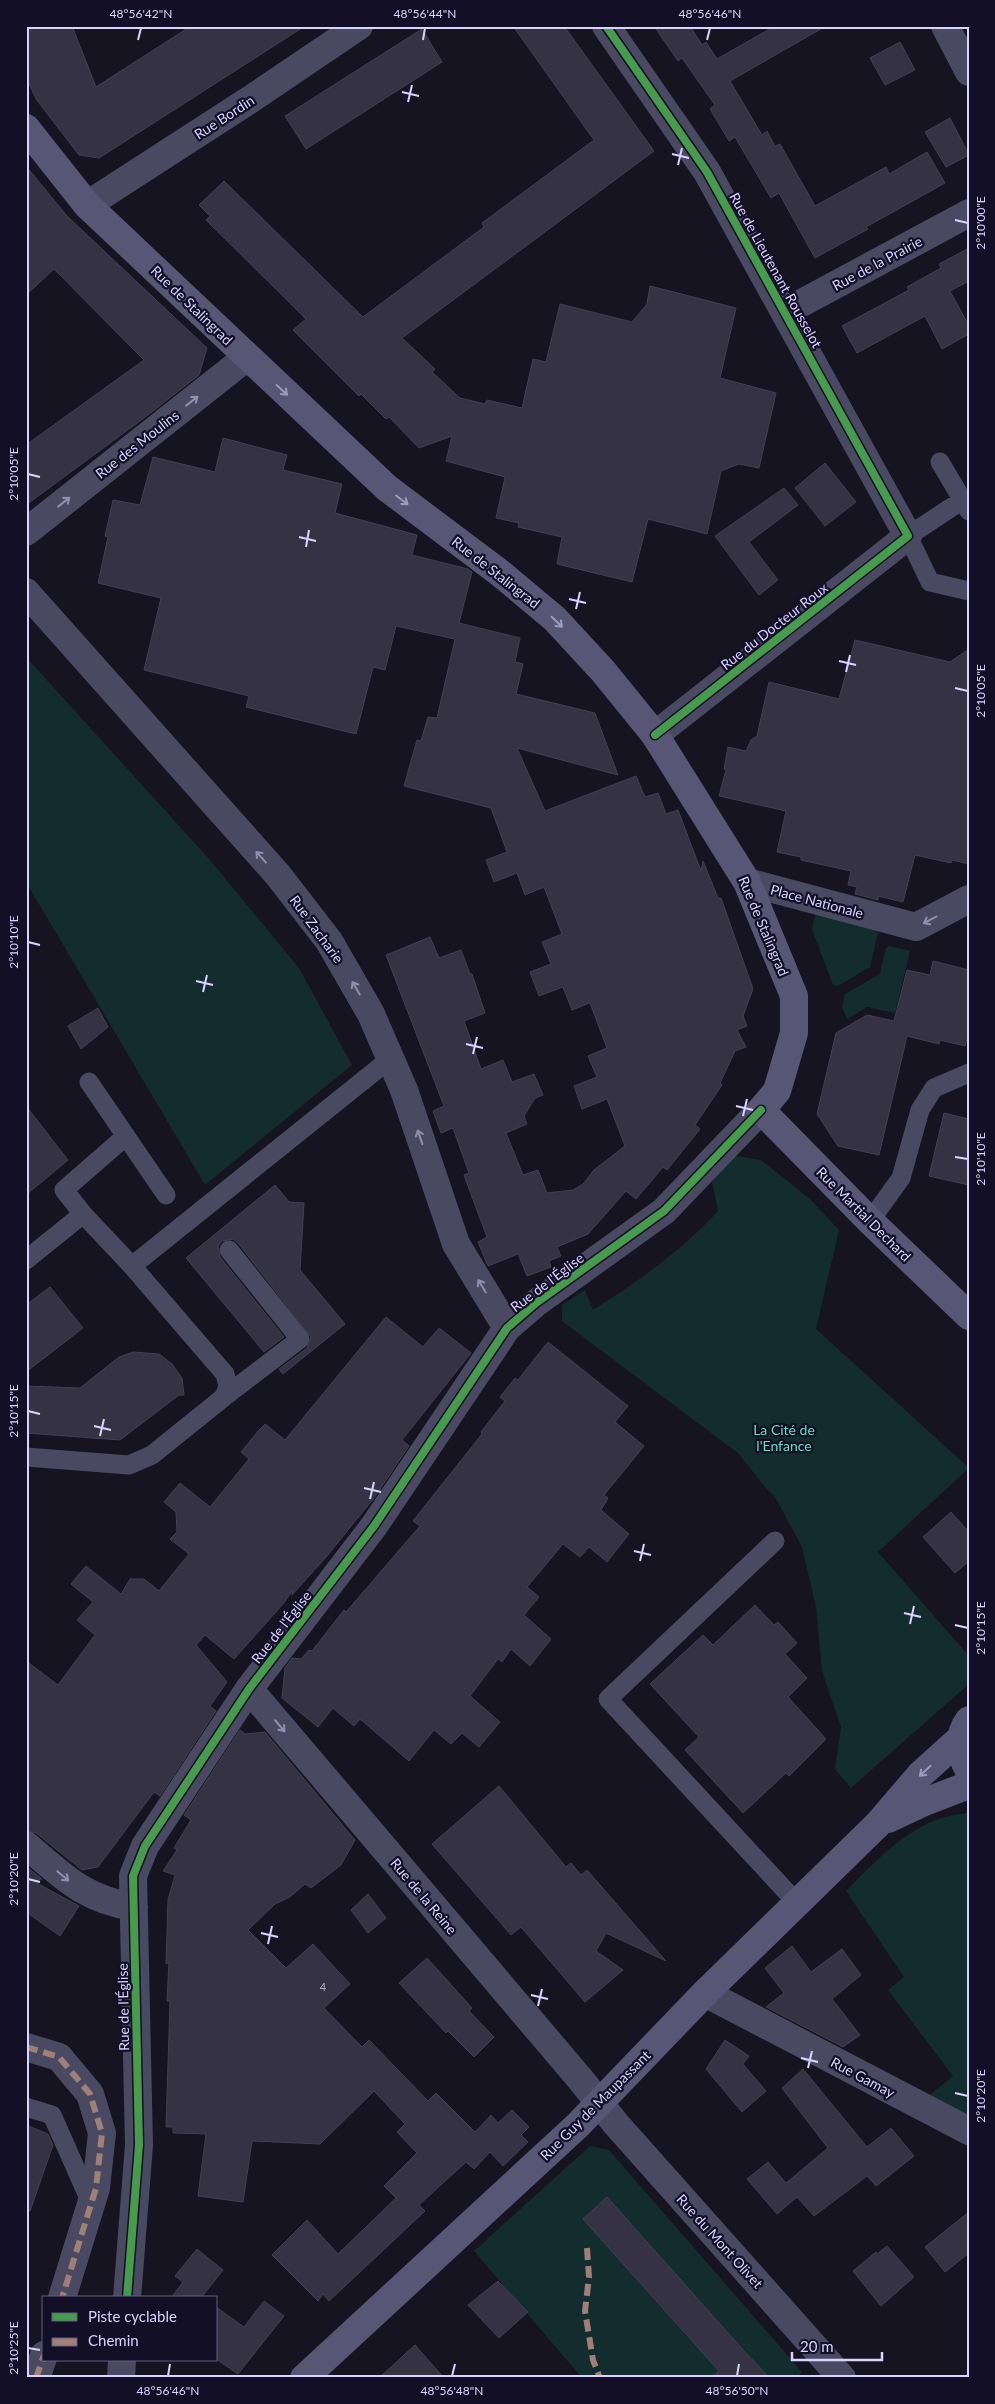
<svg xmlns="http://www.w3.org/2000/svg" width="995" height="2404" font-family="Lato,sans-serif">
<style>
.green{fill:#132c2d}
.building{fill:#343243;stroke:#433f54}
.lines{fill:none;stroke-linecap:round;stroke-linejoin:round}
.service{stroke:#4a4962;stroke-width:19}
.minor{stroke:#4a4962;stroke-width:28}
.secondary{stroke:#575674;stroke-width:28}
.quiet{stroke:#9e8076;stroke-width:6;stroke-dasharray:12 6;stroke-linecap:butt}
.cycleway-casing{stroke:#130f26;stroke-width:11}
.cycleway{stroke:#469c4c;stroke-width:8}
.oneway{stroke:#9e9bc0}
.oneway2{stroke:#928eb0}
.ticks{fill:none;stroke:#d9d4ff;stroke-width:2}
.labels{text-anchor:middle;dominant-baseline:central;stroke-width:4.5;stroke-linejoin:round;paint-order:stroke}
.number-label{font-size:11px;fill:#b0acd0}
.street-label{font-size:14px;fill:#d9d4ff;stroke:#130f26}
.park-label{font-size:14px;fill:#5fe0c0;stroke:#130f26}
.neatline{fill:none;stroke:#d9d4ff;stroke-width:2}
.ticks-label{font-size:12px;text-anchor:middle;fill:#d9d4ff}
</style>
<rect width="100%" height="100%" fill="#161421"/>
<!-- green -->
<path class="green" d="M26,657L210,860L299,968L352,1065L205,1185L26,882Z
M817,908L871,922L878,933L870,967L838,986L833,985L812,929Z
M890,946L910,951L895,1013L867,1007L847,1019L842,1007L845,994L880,974L886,948Z
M731,1155L761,1160L810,1199L839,1230L816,1329L969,1468L878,1552L969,1656V1684L851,1788L835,1769L841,1727L822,1671L816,1607L802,1547L775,1497L765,1487L738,1453L562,1321V1305L585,1290L593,1310C640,1280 680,1252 718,1211L712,1182Z
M969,1813V2120L925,2099L953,2076L888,1990L904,1977L846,1891C881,1856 916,1816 969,1813Z
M590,2146L609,2150L802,2372L796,2378H582L474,2251Z"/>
<!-- building -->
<path class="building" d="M26,26H72L96,87L191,26H305L99,158L79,155L36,99L26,77Z
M513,26H564L654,151L402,338L435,369L432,372L460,398L485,404L487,400L522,408L533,359L546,362L560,304L632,322L647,304L650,286L736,308L720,378L776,393L759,468L739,464L721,471L707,534L648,519L632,582L557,564L562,537L518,527L519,523L496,518L505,477L446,461L452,436L419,448L389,417L386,419L361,394L359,396L293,330L306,319L206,220L210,216L199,205L224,181L363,317L484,227L482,223L594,140Z
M654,26H690L702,45L706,42L717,59L775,26H826L730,81L762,135L767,131L775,146L780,144L815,206L886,167L889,174L927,152L945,183L866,227L868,229L815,258L779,193L771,198L735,137L729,141L710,109L715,105L682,58L678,61Z
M422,29L442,62L306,149L285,116Z
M900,42L915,70L885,85L870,58Z
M950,118L969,155L946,167L925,132Z
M26,166L67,216L207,348L199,375L144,418L26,505V445L144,360L54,269L26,295Z
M969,248V281L950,291L969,326V334L942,349L925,316L857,353L842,326L909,290L907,287L941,268L939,264Z
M223,438L287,455L283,470L342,484L335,513L417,535L412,555L468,569L472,572L459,623L520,638L515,662L523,664L516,694L595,713L618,775L517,748L545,811L636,776L645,797L658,793L666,814L678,810L701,871L703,861L718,898H721L753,989L743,1016L747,1026L737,1030L746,1047L735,1051L720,1083L722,1085L695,1125L700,1129L667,1170L663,1167L636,1199L626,1191L588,1234L557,1247L561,1256L549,1261L551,1267L527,1276L518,1254L488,1266L478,1242L487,1237L464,1175L469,1173L453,1128L441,1133L433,1111L444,1106L386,955L430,937L439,958L461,950L470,974H472L485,1013L464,1021L481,1069L503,1060L512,1082L534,1074L543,1095L535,1098L524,1116L527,1124L506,1133L523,1175L538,1170L547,1193L573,1190L583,1184L594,1170L625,1146L607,1099L582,1109L574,1086L597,1077L588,1056L607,1048L590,1003L572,1010L563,987L539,996L530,972L551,964L542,942L562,934L544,887L525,895L517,873L494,882L486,860L507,852L491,808L404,786L417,740L421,741L428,717L437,718L455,639L396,626L385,670L373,667L356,734L246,707L249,696L144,670L161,598L98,583L108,537L105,536L113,500L140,505L153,457L215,472Z
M825,463L856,502L825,526L795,488Z
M784,488L798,505L749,542L778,580L759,595L715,536Z
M855,640L950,662L969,649V864L952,860L951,863L915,855L903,902L878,896V900L855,894L857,887L848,885L851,871L801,860V857L777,852L786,811L719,796L726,770L724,769L728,747L746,751L751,740L757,736L769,682L839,699Z
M933,961L969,970V1032L965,1046L940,1040L939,1044L907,1036L879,1155L838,1146L817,1114L836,1033L867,1015L894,1021L907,970L930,975Z
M98,1008L108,1027L81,1049L68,1026Z
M26,1106L68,1160L26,1195Z
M944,1113L969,1119V1185L929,1176Z
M275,1185L289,1202L304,1203L300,1270L345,1324L283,1374L279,1369L307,1348L311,1337L238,1243L233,1239L222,1241L218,1246L220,1257L284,1337L264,1352L186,1258Z
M50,1287L83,1328L26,1372V1305Z
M386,1317L423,1347L439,1328L471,1353L402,1440L409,1446L374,1498L327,1556L292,1595L293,1590L283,1604L234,1659L205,1635L196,1645L227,1682L210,1706L216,1711L160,1796L154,1792L98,1867L82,1870L36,1833L26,1830V1661L58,1685L95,1635L77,1620L93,1602L71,1584L86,1566L121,1594L130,1579H144L159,1591L189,1554L170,1539L177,1532L176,1512L164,1502L180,1483L210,1507L249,1459L241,1452L260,1429L265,1424L285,1440Z
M548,1342L628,1406L615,1422L644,1446L604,1495L608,1498L601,1510L629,1534L607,1562L589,1547L580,1557L563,1544L527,1587L539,1597L524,1615L551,1639L530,1666L511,1649L502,1662L498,1659L470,1696L500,1722L479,1747L462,1733L451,1744L434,1730L409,1761L360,1719L354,1726L333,1708L318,1727L282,1698L285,1668L292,1658L301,1659L309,1650L312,1651L344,1610L346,1612L420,1526L413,1521L482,1434L481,1432L505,1401L500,1397L515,1378L518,1380Z
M133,1352L159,1354L172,1364L182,1378L184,1395H179L120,1440L26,1433V1386L80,1388L119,1357Z
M951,1512L969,1532V1561L955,1573L923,1537Z
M755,1605L774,1625L778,1622L797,1643L785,1654L807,1678L788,1697L826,1739L789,1776L786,1773L743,1813L685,1750L699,1737L650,1684L703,1635L713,1645Z
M240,1730L245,1734L265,1732L355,1840L341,1865L311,1888L305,1884L290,1897L275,1904L248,1930L286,1968L313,1944L350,1984L324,2008L362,2047L369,2040L428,2101L436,2093L475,2132L491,2115L498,2123L512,2110L529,2127L521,2135L528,2142L503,2166L490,2152L474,2169L466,2162L419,2205L425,2211L329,2301L323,2294L318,2301L272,2255L307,2220L338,2254L396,2198L384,2186L417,2153L397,2132L405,2124L374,2091L320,2144L252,2141L243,2202L198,2196L206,2134L173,2133V2127H166L170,2001H167L169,1962L166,1964L168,1900L175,1875L163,1871L177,1850L174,1848L191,1820L184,1815Z
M499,1786L566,1867L571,1863L581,1875L587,1870L666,1961L606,1933L596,1951L623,1970L585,2002L521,1927L511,1935L432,1844Z
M26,1866L42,1879L33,1881L79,1906L60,1936L26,1912Z
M368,1894L386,1918L368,1933L351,1910Z
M792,1946L811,1972L842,1949L861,1975L832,1999L860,2035L843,2047L766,2007L784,1993L765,1968Z
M427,1958L472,2008L469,2011L494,2037L474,2057L448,2031L446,2033L399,1983Z
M725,2040L749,2056L743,2064L766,2091L742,2112L706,2069Z
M803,2069L867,2147L891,2128L914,2156L876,2186L867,2176L814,2216L797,2197L777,2214L747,2179L768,2162L786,2183L828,2148L782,2088Z
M26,2125L48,2134L53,2145L30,2211L26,2210Z
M607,2197L744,2351L770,2378H710L719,2371L583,2219Z
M969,2212V2253L945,2272L925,2247Z
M887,2246L914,2277L881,2306L853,2271L876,2252L877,2254Z
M197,2249L223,2270L201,2298H171L183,2282L175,2276Z
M498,2281L528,2312L499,2338L468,2305Z
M264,2301L284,2316L238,2374L216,2359V2307L244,2327Z
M415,2345L444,2378H379Z"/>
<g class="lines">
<!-- service -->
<path class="service" d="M940,462L969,511
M961,501L908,536L930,582L969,591
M89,1082L166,1195
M83,1214L64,1190L126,1136
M870,1221L901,1178L920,1110L934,1088L969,1073
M26,1260L83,1214L132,1266L225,1374L228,1386L224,1397L152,1455L129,1465L26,1457
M132,1266L390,1059
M224,1397L300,1339L229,1250
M775,1541L608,1699L797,1903
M26,2107L52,2115L91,2203"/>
<!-- minor -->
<path class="minor" d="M606,26L707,172L908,536L655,735
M945,26L969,72
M87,205L254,97L359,26
M785,312L969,213
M26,532L247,357
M26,592L278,875L329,941L371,1014L404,1090L456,1244L507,1328
M747,882L916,927L969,899
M249,1689L581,2080L616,2124L842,2378
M26,1845C63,1876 83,1899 134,1907
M705,1993L969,2131
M26,2047L59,2057L90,2094L102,2133L96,2188L62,2298
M127,2298L139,2145L133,1876L145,1846L249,1689L374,1526L507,1328L536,1303L664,1211L761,1110
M36,2378L44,2355
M121,2378L122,2360"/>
<!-- secondary -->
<path class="secondary" d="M26,128L87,205L387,488L500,573L555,619L603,671L655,735L747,882L794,996V1033L777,1091L761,1110L870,1221L969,1316
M969,1720C957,1736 960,1755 969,1771
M888,1819L922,1803L969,1785
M304,2378L578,2125L705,1993L878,1824L920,1775L961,1738"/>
<!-- quiet -->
<path class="quiet" d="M26,2047L59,2057L90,2094L102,2133L96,2188L62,2298
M587,2248L589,2277L585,2311L593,2360L600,2378
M36,2378L44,2355"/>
<defs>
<path id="cycleway" d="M606,26L707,172L908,536L655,735
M127,2298L139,2145L133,1876L145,1846L249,1689L374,1526L507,1328L536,1303L664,1211L761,1110"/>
</defs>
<!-- cycleway casing -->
<use href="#cycleway" class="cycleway-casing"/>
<!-- cycleway -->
<use href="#cycleway" class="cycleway"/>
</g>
<!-- one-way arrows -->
<defs><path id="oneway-shaft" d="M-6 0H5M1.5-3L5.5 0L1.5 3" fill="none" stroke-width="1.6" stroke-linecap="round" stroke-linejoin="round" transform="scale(1.25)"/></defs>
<g class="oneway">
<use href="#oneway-shaft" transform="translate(282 390) rotate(43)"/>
<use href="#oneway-shaft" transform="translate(402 500) rotate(37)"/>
<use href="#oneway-shaft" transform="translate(557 622) rotate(44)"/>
<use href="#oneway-shaft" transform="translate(925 1771) rotate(137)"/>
</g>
<g class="oneway2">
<use href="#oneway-shaft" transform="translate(192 401) rotate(-38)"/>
<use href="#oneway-shaft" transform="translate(64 502) rotate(-38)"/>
<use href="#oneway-shaft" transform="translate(261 857) rotate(-132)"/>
<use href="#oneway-shaft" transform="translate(930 920) rotate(152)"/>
<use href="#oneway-shaft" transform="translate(356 988) rotate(-120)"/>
<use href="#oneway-shaft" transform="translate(420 1137) rotate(-109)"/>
<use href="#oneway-shaft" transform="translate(482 1286) rotate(-121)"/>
<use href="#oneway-shaft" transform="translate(280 1726) rotate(50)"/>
<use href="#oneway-shaft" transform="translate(63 1876) rotate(40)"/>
</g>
<!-- ticks -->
<path class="ticks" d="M138,40L141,28M423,40L425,28M707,40L710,28M402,92L419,96M408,102L412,85M672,154L689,158M678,165L682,148M955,220L968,223M28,474L40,477M299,537L316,541M306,547L309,530M569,599L586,603M576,609L580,592M839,661L856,665M846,672L850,655M955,688L968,691M28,942L40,945M196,981L213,985M203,992L207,975M466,1044L483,1048M473,1054L477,1037M736,1106L753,1110M743,1116L747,1099M955,1157L968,1159M28,1411L40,1414M94,1426L111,1430M100,1436L104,1419M364,1488L381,1492M370,1499L374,1482M634,1551L651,1555M640,1561L644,1544M904,1613L921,1617M910,1624L914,1606M955,1625L968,1628M28,1879L40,1882M261,1933L278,1937M268,1944L272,1926M531,1995L548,1999M538,2006L542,1989M801,2058L818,2062M808,2068L812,2051M955,2093L968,2096M28,2348L40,2350M168,2376L170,2364M452,2376L455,2364M737,2376L739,2364"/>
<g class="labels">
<!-- number labels -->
<g class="number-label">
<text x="323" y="1986">4</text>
</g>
<!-- street labels -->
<g class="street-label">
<text transform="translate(224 117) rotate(-33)">Rue Bordin</text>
<text transform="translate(877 263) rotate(-28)">Rue de la Prairie</text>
<text transform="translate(776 270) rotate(61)">Rue de Lieutenant Rousselot</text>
<text transform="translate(192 305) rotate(44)">Rue de Stalingrad</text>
<text transform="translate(137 444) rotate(-38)">Rue des Moulins</text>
<text transform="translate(496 572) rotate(38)">Rue de Stalingrad</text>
<text transform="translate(774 626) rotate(-38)">Rue du Docteur Roux</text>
<text transform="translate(817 901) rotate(15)">Place Nationale</text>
<text transform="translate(764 926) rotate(67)">Rue de Stalingrad</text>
<text transform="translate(317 929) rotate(54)">Rue Zacharie</text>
<text transform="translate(864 1214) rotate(45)">Rue Martial Dechard</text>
<text transform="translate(547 1282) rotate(-37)">Rue de l'Église</text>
<text transform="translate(281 1627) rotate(-52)">Rue de l'Église</text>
<text transform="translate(424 1896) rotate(50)">Rue de la Reine</text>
<text transform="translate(123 2007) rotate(-91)">Rue de l'Église</text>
<text transform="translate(863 2077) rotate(28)">Rue Gamay</text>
<text transform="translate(595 2105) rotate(-45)">Rue Guy de Maupassant</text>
<text transform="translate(720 2241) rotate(48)">Rue du Mont Olivet</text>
</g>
<!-- park labels -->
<g class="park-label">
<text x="784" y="1429">La Cité de<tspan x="784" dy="16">l'Enfance</tspan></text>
</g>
</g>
<!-- border -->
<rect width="995" height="2404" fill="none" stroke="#130f26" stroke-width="55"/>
<!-- legend -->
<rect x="42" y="2296" width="175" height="65" fill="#130f26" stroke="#625e7d"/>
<rect x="52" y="2313" width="25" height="8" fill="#469c4c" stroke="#625e7d"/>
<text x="88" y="2322" font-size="15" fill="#d9d4ff">Piste cyclable</text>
<rect x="52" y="2338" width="25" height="8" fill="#9e8076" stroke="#625e7d"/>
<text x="88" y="2346" font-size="15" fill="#d9d4ff">Chemin</text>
<!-- scale -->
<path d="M792 2352v8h90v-8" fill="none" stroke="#d9d4ff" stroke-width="2.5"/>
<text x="800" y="2352" font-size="15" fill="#d9d4ff" stroke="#130f26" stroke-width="4" paint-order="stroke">20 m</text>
<rect x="28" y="28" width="940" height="2348" class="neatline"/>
<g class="ticks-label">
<text x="141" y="18">48°56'42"N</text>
<text x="425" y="18">48°56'44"N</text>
<text x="710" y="18">48°56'46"N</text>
<text transform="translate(981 223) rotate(-90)" y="4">2°10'00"E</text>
<text transform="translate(14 474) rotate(-90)" y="4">2°10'05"E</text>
<text transform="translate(981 691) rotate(-90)" y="4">2°10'05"E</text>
<text transform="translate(14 942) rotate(-90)" y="4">2°10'10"E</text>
<text transform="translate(981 1159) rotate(-90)" y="4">2°10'10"E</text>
<text transform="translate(14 1411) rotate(-90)" y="4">2°10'15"E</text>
<text transform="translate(981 1628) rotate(-90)" y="4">2°10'15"E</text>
<text transform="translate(14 1879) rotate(-90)" y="4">2°10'20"E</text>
<text transform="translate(981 2096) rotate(-90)" y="4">2°10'20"E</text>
<text transform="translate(14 2348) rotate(-90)" y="4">2°10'25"E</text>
<text x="168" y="2395">48°56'46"N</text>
<text x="452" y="2395">48°56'48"N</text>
<text x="737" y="2395">48°56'50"N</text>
</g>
</svg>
